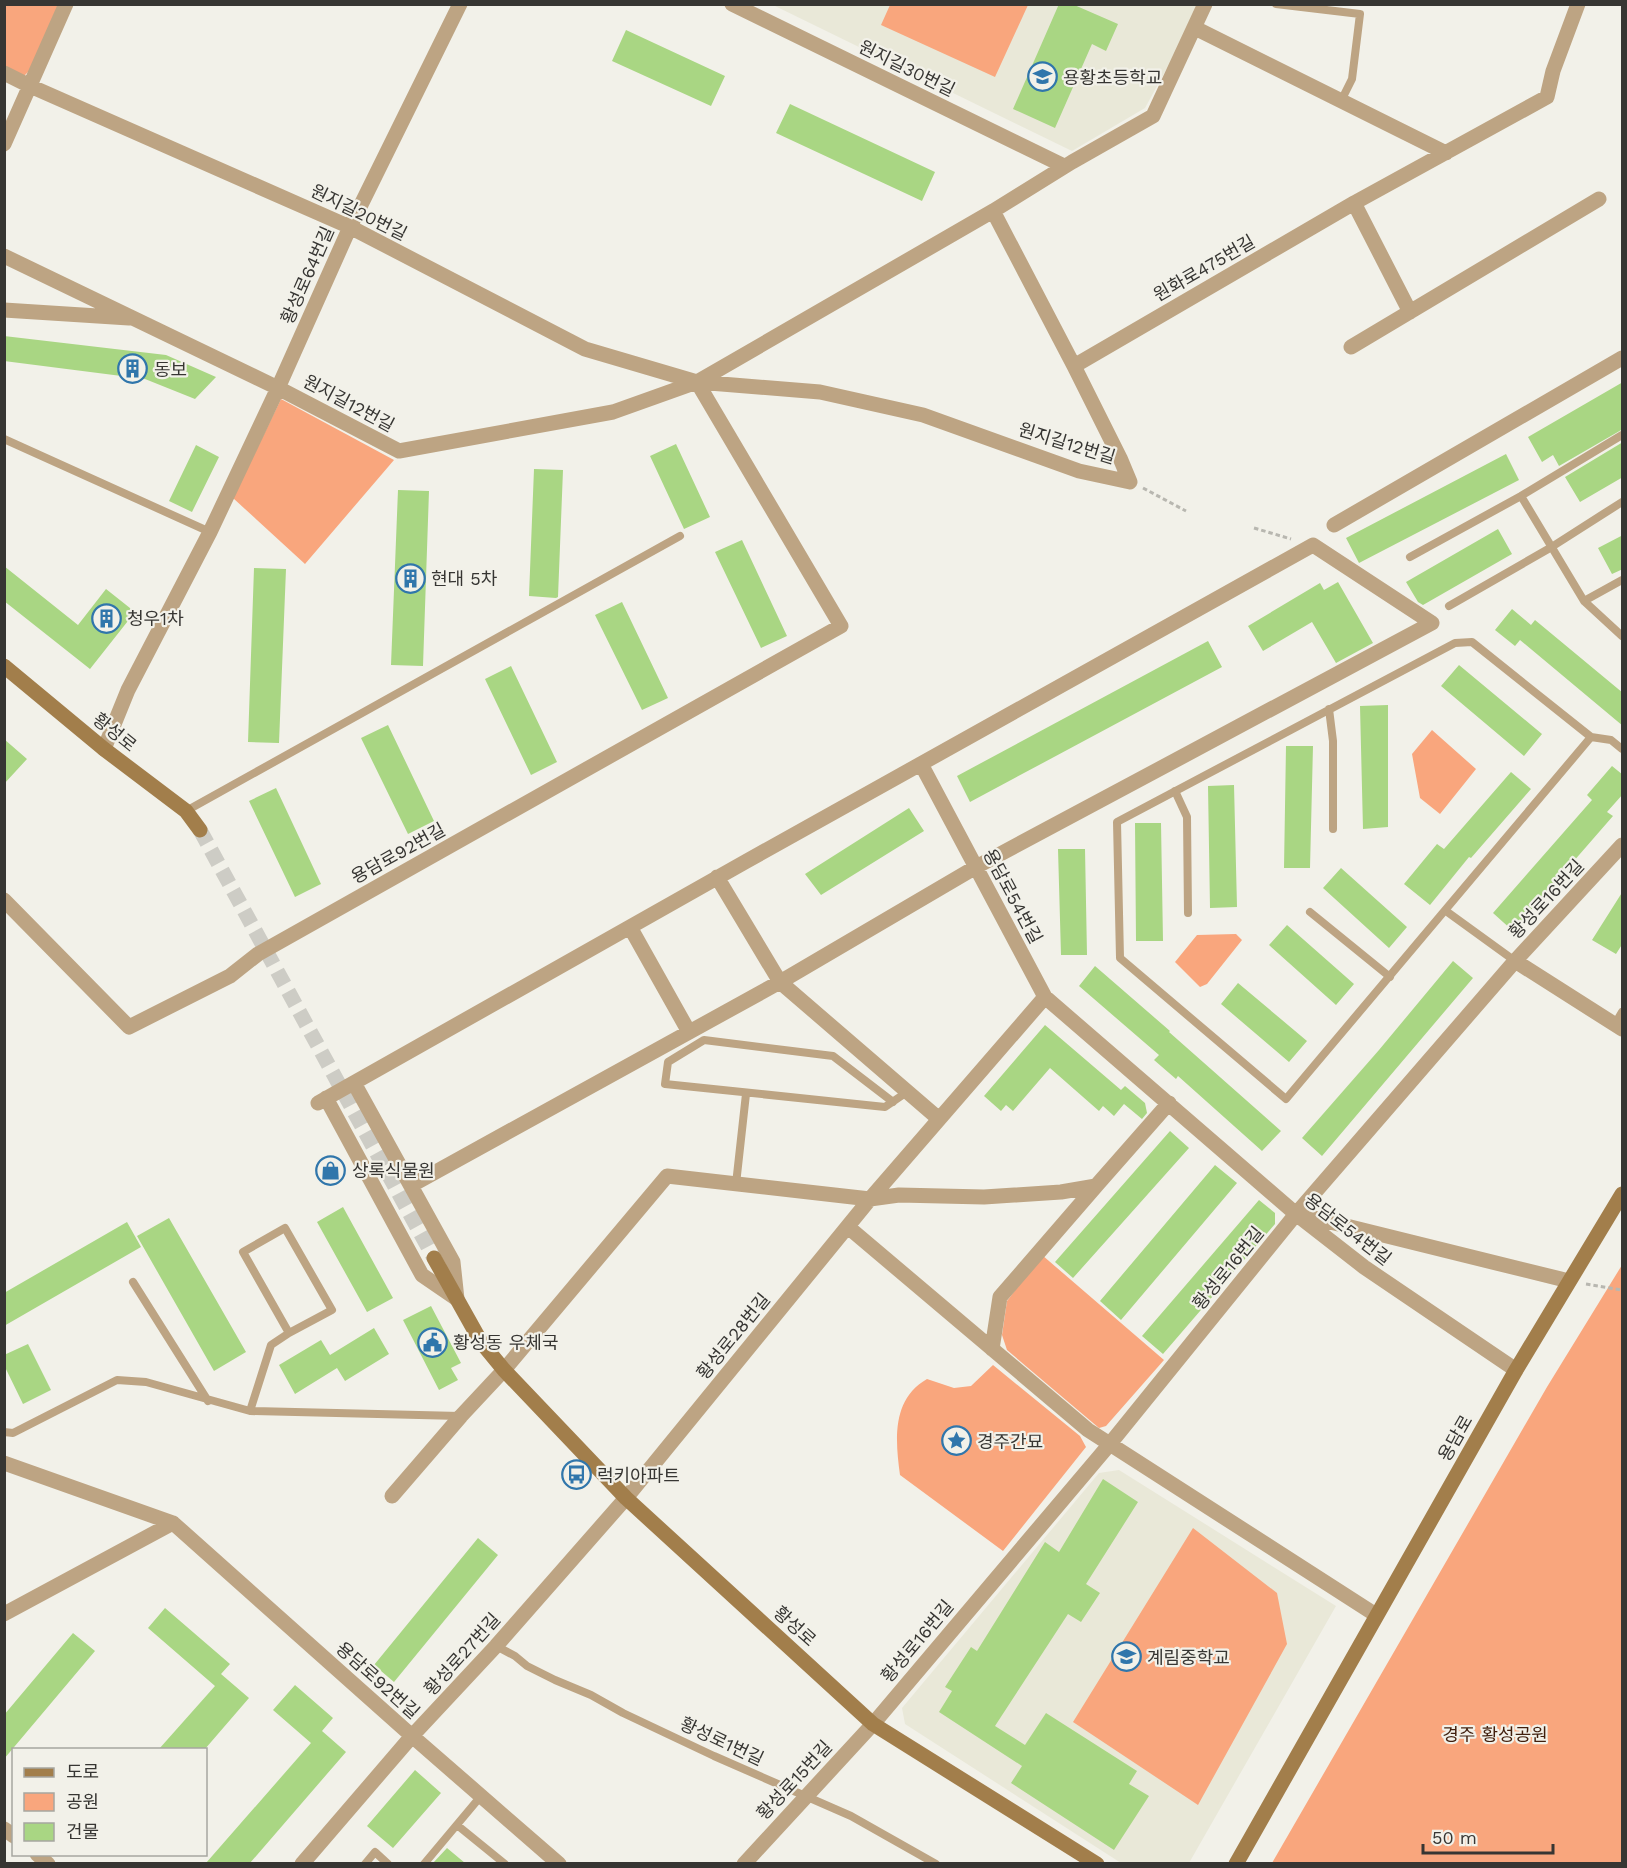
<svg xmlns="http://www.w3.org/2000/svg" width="1627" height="1868" font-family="'Work Sans','Noto Sans KR',sans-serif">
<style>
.built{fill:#e9e8d8}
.green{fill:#f9a67d}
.building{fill:#a9d683}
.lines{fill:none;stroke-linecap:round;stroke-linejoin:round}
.secondary-tunnel{stroke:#cdccc5;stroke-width:15;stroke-dasharray:15 8;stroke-linecap:butt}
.path{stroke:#b8b7b0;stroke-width:3;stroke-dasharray:4.5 3;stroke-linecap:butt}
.lane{stroke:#bda483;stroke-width:8}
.street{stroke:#bda483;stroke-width:15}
.secondary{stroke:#a27e4b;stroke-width:15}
.labels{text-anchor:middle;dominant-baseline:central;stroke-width:4.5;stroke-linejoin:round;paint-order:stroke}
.street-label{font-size:18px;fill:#373633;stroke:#f2f1e9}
.poi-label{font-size:18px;fill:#373633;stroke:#f2f1e9;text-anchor:start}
.park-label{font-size:18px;fill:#411f0d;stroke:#f2f1e9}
</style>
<rect width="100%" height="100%" fill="#f2f1e9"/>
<!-- built -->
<path class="built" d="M773,5H1199L1179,46L1145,108L1072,151Z
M1119,1470L1336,1606L1189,1863H1121L905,1724L902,1708L1099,1473Z"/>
<!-- green -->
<path class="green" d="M4,5H58L31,69L24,76L5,68Z
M890,5V4L1028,5L995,77L881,25Z
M281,399L394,460L305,564L233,498Z
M1432,730L1476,769L1440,814L1420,798L1412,754Z
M1236,934L1242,940L1207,984L1200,987L1175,962L1197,935Z
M1042,1255L1164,1360L1106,1426L1099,1428L1007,1350L1002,1335L1007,1301Z
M1622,1265V1863H1272L1547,1387Z
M993,1365L1080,1436L1086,1447L1003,1551L900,1475C895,1439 892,1399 927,1379L954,1388L971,1386Z
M1193,1528L1277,1593L1287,1644L1198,1805L1073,1722Z"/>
<!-- building -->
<path class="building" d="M1059,4H1072L1118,24L1106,51L1092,44L1055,128L1013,109Z
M626,30L725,76L711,106L612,61Z
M790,104L935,172L922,201L776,133Z
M4,336L166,355L216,377L195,399L145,379L4,361Z
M1623,382V429L1559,466L1553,455L1542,462L1528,437Z
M1623,442V477L1580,502L1565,477Z
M676,444L710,517L684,529L650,456Z
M196,445L219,457L192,512L169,501Z
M1506,454L1519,480L1359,563L1346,538Z
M534,469L563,470L558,597L556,598L529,596Z
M398,490L429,491L423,666L391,665Z
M1498,529L1512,554L1423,605L1418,602L1406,582Z
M1623,535V569L1612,574L1598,548Z
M742,540L787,636L761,648L715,552Z
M4,566L78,625L106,589L135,612L90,669L4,601Z
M254,568L286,569L279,743L248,742Z
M1338,582L1373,643L1336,663L1312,622L1263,651L1248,626L1320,583L1324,590Z
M622,602L668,698L642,710L595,615Z
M1512,609L1531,625L1535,620L1623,693V726L1520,640L1515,646L1495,630Z
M1208,641L1222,667L970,802L957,776Z
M1459,665L1542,734L1524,756L1441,686Z
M511,666L557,762L531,775L485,679Z
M1388,705V827L1363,829L1360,706Z
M388,725L434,821L408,834L361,738Z
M4,739L27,759L4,784Z
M1286,746H1313L1310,868H1284Z
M1612,766L1623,775V794L1607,812L1613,816L1513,931L1493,913L1592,800L1587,795Z
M1511,772L1531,789L1471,858L1469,857L1430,905L1404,884L1437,844L1444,849Z
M1234,785L1237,907L1210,908L1208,786Z
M276,788L321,884L295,897L249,801Z
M909,808L924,831L821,895L805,874Z
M1135,823H1161L1163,941H1136Z
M1058,849H1085L1087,955H1061Z
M1341,868L1407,927L1389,948L1323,888Z
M1623,891V943L1616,954L1592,940Z
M1287,925L1354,984L1336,1005L1269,945Z
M1453,961L1473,978L1322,1156L1302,1138L1379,1050Z
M1095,966L1170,1031L1169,1032L1281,1131L1262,1151L1178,1076L1176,1079L1154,1060L1159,1055L1079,986Z
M1238,983L1307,1041L1289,1062L1221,1004Z
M1045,1025L1121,1090L1125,1086L1145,1103L1147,1113L1142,1119L1124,1104L1114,1116L1103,1106L1099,1111L1050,1068L1013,1111L1006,1105L1001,1111L984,1096Z
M1170,1131L1189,1148L1073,1278L1055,1262Z
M1215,1165L1237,1183L1121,1320L1100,1301Z
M1259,1200L1275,1213V1224L1163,1354L1142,1336Z
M343,1207L393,1298L367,1312L317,1222Z
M169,1218L246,1352L214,1371L137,1236Z
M127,1222L141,1247L4,1326V1293Z
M431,1306L461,1363L451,1368L458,1380L439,1390L403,1320Z
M374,1328L389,1354L345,1381L337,1368L295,1394L279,1365L321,1340L330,1355Z
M28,1344L51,1390L23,1404L4,1365V1355Z
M1103,1479L1138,1502L1086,1584L1100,1593L1081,1622L1068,1614L995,1726L1025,1745L1046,1713L1137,1771L1129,1784L1149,1796L1114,1850L1011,1783L1022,1766L939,1712L952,1691L945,1687L971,1647L977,1651L1045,1542L1059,1552Z
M478,1538L498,1555L394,1682L374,1665Z
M165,1608L230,1664L221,1674L249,1698L205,1749H159L215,1686L148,1628Z
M73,1633L95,1651L4,1759V1715Z
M295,1685L333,1718L322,1731L346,1752L250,1863H206L311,1743L273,1710Z
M415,1770L441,1793L393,1848L367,1826Z
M447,1848L465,1863H433Z"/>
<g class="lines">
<!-- secondary-tunnel -->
<path class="secondary-tunnel" d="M200,830L434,1258"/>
<!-- path -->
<path class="path" d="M1143,488L1186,511
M1254,528L1291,539
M1586,1284L1622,1290"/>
<!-- lane -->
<path class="lane" d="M1276,4L1360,14L1352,79L1341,101
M4,439L210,532
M1521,496L1584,601L1622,636
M1410,557L1521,496L1622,435
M1584,601L1622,580
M1449,606L1550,548L1622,502
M1472,642L1591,737L1286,1099L1120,958L1117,822L1455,643Z
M1329,709L1333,741V829
M1591,737L1611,740L1622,749
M1175,791L1187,817L1188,913
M186,811L680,536
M1446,911L1515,961
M1310,912L1390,977
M1615,1024L1622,1012
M893,1102L833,1056L704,1040L668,1062L665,1084L885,1107L907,1092
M736,1184L746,1094
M133,1282L208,1401
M250,1411L271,1345L289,1333L332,1310L285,1228L243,1252L289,1333
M4,1432L13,1433L117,1380L146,1382L250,1411L460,1416
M496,1646L515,1656L527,1666L555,1680L591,1695L623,1713L714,1756L851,1816L936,1864
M457,1825L505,1864
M365,1864L375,1852L388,1864
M424,1864L481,1796"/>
<!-- street -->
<path class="street" d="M732,4L1064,166
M1195,28L1446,153
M4,73L30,86L350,227L585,349L697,382L820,392L923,415L1079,471L1130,482L1120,458L1074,366L993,211
M4,144L66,4
M1354,203L1410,312
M4,256L278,388L399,451L613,412L697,382L993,211L1072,162L1153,116L1205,4
M4,310L129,318
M1351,347L1599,199
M1074,366L1354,203L1547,97L1553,71L1578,4
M1334,525L1622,358
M104,749L128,690L210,532L278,388L350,227L460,4
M921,764L1045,997L1296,1214L1364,1267L1516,1370
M717,877L780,982L939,1119
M4,900L129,1027L230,976L258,954L841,626L697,382
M630,927L689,1032
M1515,961L1622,1029
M354,1083L453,1262L457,1299
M326,1098L422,1275L457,1299
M318,1103L745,862L1313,545L1432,623L976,867L780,982L412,1185
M1302,1215L1569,1281
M848,1227L1088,1430L1376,1615
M992,1349L1000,1297L1096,1186
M4,1463L173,1523L412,1736L559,1864
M392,1496L461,1416L504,1370L667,1176L870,1199L899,1195L984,1197L1061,1192L1096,1186L1169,1103
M4,1614L173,1523
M4,1829L14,1836
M37,1854L48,1864
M302,1864L412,1736L496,1646L626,1498L870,1199L1045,997
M744,1864L873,1724L1109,1445L1296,1214L1515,961L1622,845"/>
<!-- secondary -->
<path class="secondary" d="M4,666L104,749L186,811L200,830
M434,1258L481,1342L504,1370L626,1498L873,1724L1097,1864
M1236,1864L1516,1370L1622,1194"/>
</g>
<!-- icons -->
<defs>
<symbol id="school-ring" viewBox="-11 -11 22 22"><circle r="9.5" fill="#f2f1e9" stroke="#3076ab" stroke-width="1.5"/><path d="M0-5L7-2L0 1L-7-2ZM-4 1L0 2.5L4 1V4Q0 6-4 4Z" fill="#3076ab"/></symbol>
<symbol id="building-ring" viewBox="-11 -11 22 22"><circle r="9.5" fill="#f2f1e9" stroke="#3076ab" stroke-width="1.5"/><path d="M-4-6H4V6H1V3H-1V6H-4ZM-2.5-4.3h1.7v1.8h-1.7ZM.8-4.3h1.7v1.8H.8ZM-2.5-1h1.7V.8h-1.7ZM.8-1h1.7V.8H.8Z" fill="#3076ab"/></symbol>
<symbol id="shop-ring" viewBox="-11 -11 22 22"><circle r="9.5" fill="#f2f1e9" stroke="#3076ab" stroke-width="1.5"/><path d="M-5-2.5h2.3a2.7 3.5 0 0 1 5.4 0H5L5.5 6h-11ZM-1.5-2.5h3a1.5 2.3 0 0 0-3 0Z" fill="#3076ab"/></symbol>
<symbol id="civic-ring" viewBox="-11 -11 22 22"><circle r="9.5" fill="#f2f1e9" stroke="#3076ab" stroke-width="1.5"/><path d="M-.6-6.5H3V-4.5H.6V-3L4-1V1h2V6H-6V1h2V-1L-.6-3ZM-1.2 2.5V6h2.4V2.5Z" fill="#3076ab"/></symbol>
<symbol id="sight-ring" viewBox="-11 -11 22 22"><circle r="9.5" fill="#f2f1e9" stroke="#3076ab" stroke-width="1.5"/><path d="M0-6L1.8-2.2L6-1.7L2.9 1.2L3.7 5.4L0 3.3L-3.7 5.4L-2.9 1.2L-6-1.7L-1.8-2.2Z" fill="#3076ab"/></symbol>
<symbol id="bus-ring" viewBox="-11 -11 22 22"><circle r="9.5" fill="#f2f1e9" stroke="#3076ab" stroke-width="1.5"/><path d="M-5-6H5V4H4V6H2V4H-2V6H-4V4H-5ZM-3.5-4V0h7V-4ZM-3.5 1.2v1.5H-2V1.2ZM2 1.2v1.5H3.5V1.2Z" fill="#3076ab"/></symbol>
</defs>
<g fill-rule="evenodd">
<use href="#school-ring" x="1026" y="60" width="33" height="33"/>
<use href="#building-ring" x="116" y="352" width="33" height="33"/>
<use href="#building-ring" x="394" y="562" width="33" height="33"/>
<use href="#building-ring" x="90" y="602" width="33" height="33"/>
<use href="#shop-ring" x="314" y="1154" width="33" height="33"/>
<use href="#civic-ring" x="416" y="1326" width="33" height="33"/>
<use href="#sight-ring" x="940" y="1424" width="33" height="33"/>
<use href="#bus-ring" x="560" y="1458" width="33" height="33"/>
<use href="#school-ring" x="1110" y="1640" width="33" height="33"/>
</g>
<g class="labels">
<!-- street labels -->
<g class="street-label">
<text transform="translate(907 68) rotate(26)">원지길30번길</text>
<text transform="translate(359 212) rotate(26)">원지길20번길</text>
<text transform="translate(1204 268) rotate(-30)">원화로475번길</text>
<text transform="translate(307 275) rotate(-66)">황성로64번길</text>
<text transform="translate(349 403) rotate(28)">원지길12번길</text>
<text transform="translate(1067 443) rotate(17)">원지길12번길</text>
<text transform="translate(115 732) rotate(39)">황성로</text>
<text transform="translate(398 853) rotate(-29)">용담로92번길</text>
<text transform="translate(1013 896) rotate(62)">용담로54번길</text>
<text transform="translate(1546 899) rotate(-47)">황성로16번길</text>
<text transform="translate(1348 1229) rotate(38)">용담로54번길</text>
<text transform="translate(1228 1268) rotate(-51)">황성로16번길</text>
<text transform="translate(733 1336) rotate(-51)">황성로28번길</text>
<text transform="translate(1455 1438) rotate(-60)">용담로</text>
<text transform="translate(795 1626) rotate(42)">황성로</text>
<text transform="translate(917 1641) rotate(-50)">황성로16번길</text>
<text transform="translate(462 1654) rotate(-48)">황성로27번길</text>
<text transform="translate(378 1680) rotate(42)">용담로92번길</text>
<text transform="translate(722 1741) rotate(25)">황성로1번길</text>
<text transform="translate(794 1780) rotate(-47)">황성로15번길</text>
</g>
<!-- poi labels -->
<g class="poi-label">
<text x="1063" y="77">용황초등학교</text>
<text x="154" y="369">동보</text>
<text x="431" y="578">현대 5차</text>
<text x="127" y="618">청우1차</text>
<text x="352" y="1170">상록식물원</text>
<text x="453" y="1342">황성동 우체국</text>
<text x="977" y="1441">경주간묘</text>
<text x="597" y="1475">럭키아파트</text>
<text x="1147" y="1657">계림중학교</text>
</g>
<!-- park labels -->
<g class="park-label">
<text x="1495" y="1734">경주 황성공원</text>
</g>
</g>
<!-- border -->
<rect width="1627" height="1868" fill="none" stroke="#373633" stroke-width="12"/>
<!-- legend -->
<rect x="12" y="1748" width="195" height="108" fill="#f2f1e9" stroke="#a7a6a0" stroke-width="1.5"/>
<rect x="24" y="1768" width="30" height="9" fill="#a27e4b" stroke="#a7a6a0" stroke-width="1.5"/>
<text x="66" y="1778" font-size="18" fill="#373633">도로</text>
<rect x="24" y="1793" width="30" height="18" fill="#f9a67d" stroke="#a7a6a0" stroke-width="1.5"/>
<text x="66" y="1808" font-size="18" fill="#373633">공원</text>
<rect x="24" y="1823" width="30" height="18" fill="#a9d683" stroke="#a7a6a0" stroke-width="1.5"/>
<text x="66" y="1838" font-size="18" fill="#373633">건물</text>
<!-- scale -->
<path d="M1423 1844v9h130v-9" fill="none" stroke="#373633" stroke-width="3"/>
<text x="1432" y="1844" font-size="18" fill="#373633" stroke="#f2f1e9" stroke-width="4.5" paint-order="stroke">50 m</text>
</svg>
